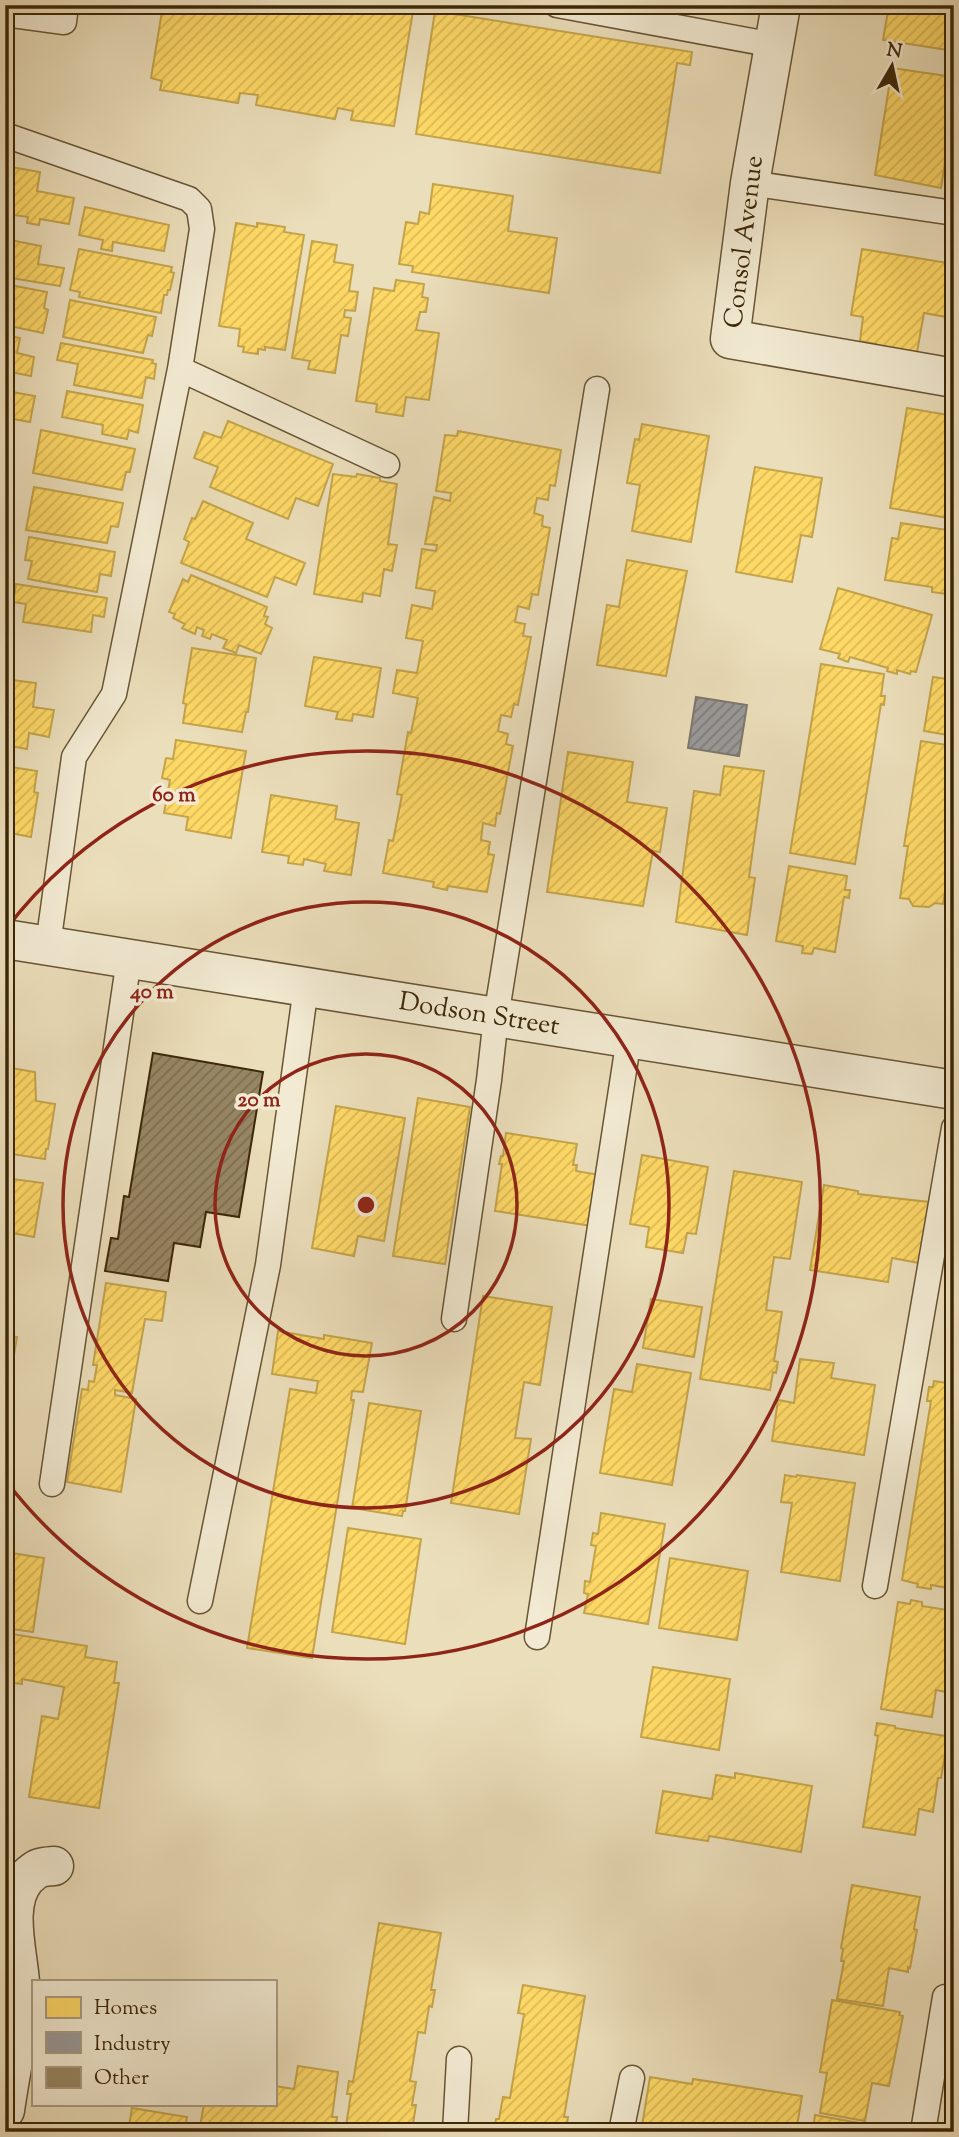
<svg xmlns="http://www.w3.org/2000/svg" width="959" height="2137" font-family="'Sorts Mill Goudy',serif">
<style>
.homes{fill:url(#homes-hatch);stroke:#c4a44a;stroke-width:2}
.industry{fill:url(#industry-hatch);stroke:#7d776d;stroke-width:2}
.building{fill:url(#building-hatch);stroke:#3c2707;stroke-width:2}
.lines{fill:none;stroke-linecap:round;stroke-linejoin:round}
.lane-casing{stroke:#685534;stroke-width:27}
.street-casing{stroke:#685534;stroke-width:41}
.lane{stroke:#f2ead2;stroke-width:24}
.street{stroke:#f2ead2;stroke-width:38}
.ring{fill:none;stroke:#8f2418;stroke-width:3.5}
.labels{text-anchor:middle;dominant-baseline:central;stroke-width:7;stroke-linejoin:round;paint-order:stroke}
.street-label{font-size:26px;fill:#3c2707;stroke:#f2ead2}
.centre{fill:#8f2418;stroke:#f2ead2;stroke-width:3.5}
.ring-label{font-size:21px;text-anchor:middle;font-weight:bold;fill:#8f2418;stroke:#f2ead2;stroke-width:7;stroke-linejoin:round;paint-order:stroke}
</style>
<defs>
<pattern id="homes-hatch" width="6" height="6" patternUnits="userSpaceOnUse" patternTransform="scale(1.75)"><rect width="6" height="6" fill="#ffd966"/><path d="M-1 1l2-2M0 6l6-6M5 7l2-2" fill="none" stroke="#dbba57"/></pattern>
<pattern id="industry-hatch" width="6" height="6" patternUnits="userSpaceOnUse" patternTransform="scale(1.75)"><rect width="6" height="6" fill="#999"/><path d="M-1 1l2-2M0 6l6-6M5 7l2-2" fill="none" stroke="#7e7d7b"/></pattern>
<pattern id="building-hatch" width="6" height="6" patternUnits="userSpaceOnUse" patternTransform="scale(1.75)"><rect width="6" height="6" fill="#978664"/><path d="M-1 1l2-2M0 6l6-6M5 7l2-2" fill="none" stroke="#7c6e50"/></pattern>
</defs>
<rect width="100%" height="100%" fill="#ebdeba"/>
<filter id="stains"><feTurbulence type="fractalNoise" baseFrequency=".00286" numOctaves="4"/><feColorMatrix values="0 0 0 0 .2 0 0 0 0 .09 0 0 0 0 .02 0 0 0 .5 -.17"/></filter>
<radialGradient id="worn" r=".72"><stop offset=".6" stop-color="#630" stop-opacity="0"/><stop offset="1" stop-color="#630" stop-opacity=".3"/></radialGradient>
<!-- homes -->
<path class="homes" d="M163,5H414L394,126L351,120L353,111L338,108L335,119L256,105L258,95L240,93L238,103L160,90L162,81L151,78Z
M889,5H954V51L883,40Z
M435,11L692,52L690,65L677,63L660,173L416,134Z
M892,68L954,77V144L952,157L946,156L941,188L875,175Z
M5,166L40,172L37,191L74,198L69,224L40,219L39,225L27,223L28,217L14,215L11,230L5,229Z
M433,184L513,196L508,231L557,238L549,293L412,272L413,266L399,264L406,222L418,224L420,212L429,214Z
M85,207L169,225L164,251L113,242L112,251L101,249L103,240L79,235Z
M236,223L257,227V223L285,227L284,232L304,235L285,350L265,347V350L258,349V354L243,352L244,347L238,346L240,329L219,326Z
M5,239L41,246L38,264L64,268L60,286L5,277Z
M312,241L337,245L334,262L353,265L349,291L358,292L355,311L345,310L344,317L351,318L348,336L341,335L335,373L308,369L310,361L292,358Z
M79,249L172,267L171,272L174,273L170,290H168L167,295H164L161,313L79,297L80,292L70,290Z
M862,249L954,264L946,317L924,313L916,358L875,351L876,344L860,341L863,317L851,315Z
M396,280L424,284L422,297L428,298L426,312H420L416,330L439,333L429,400L406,397L403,416L376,412L377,404L356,401L374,288L394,291Z
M5,284L47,292L44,308L48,310L43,333L5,325Z
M70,300L156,317L152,336L148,335L143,353L63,337Z
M5,335L20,338L17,353L34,357L31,376L5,371Z
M61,343L153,360L152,363L156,364L154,379L146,377L142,398L74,385L78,364L57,360Z
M5,378L14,380L12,392L35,396L30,422L8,418L5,425Z
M67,391L143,405L138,433L129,430L127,439L102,434L103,425L62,417Z
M907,408L954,416V519L890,508Z
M228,421L333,464L318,506L296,498L288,519L210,487L218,467L194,458L204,432L221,438Z
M642,424L709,436L691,542L632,531L640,485L627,483L635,439L639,440Z
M41,430L135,449L130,472H126L122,490L33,473Z
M458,431L561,450L555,486L550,485L548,500L537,498L534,513L543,516L542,526L550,528L538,595L532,594L529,609L518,606L515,622L525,624L523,636L531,637L518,705L514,704L511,717L501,715L498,731L508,734L506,744L513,746L500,814L497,813L495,826L483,823L481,840L490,842L488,854L494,855L487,892L448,886L447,890L433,887L434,882L383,873L389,840L393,841L402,795L397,794L408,732L411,733L418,698L393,693L397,670L417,673L423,641L406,638L412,605L432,609L435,591L416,588L422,549L436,551L437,545L425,544L434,497L450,501L451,493L436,491L445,435L457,436Z
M755,467L822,478L812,537L801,535L792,582L736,572Z
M333,474L356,477L357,474L380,478V481L397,484L388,544L397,545L392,571L384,569L380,596L363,593L362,602L314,594Z
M5,484L11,485L7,503L12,504L8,522L5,521Z
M34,487L123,503L118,527L111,526L107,543L26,530Z
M203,501L253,523L246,539L305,563L296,585L275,577L267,597L181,563L189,542L184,539L192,518L195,519Z
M901,523L954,531V595L932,592V587L885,580L892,538L898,539Z
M29,537L115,552L111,576L100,574L97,592L28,579L32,561L25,560Z
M627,560L687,571L666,676L597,665L607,605L619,607Z
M191,575L267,607L264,616L268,617L265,624L272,628L261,654L239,645L236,653L223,648L227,640L212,634L210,639L202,636L204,630L197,627L195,634L182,628L185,624L173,618L175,614L169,612L183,579L188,582Z
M16,584L107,598L104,617L93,615L91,632L23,622L26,604L13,602Z
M838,588L932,615L916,672L911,671L910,674L897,670V674L887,671L888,668L850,657L848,662L838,658L840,654L820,649Z
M192,648L256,658L248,712H246L242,732L183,723L186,704L183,703Z
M314,657L381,668L373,717L353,714L352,721L336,719L338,712L305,706Z
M821,664L884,674L881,696H885L884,705L881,704L855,864L790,853Z
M933,677L954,680V736L924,731Z
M5,679L36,683L33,707L54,710L49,737L29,733L27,749L5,745Z
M176,740L246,751L231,838L186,830L188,817L164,813L170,780L162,778L166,758L173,759Z
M921,741L954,746V886L946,885L943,904L935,903L929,907L913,906L909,899L900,898L908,846H904Z
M568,752L633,762L627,802L667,808L660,852L653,851L643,906L547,892Z
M5,766L37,771L34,792L38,793L31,837L5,832Z
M724,766L764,771L749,877L755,878L747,935L676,922L694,791L720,795Z
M271,795L337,806L335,819L359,823L351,875L324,871L326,864L304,859L303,865L288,863L289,856L262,852Z
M789,866L847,876L845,890H850L849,898L844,897L835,952L814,948L812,954L802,953L803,946L776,941Z
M5,1067L35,1072L36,1101L55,1104L48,1149H46L45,1159L5,1153Z
M418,1098L470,1107L445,1264L393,1256Z
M336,1106L405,1118L384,1241L358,1236L354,1256L312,1248Z
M506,1133L577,1144L573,1165H577L576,1171L600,1175L592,1226L495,1211L502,1164H499L501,1156H503Z
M642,1155L708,1167L696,1234L687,1233L683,1253L646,1247L649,1227L630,1224Z
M734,1171L802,1182L790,1259L774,1257L766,1310L782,1312L774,1361L778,1362L776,1373L773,1372L770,1390L700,1379Z
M5,1178L43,1183L34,1237L7,1232L5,1242Z
M824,1185L858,1191V1194L929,1202L919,1263L892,1258L888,1282L810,1270Z
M106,1283L166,1292L162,1321L145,1319L132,1393L115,1390V1395L136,1399L121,1492L67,1482L82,1389L88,1390L89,1381L94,1382L97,1365H93Z
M483,1296L552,1307L540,1385L524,1382L515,1438L531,1439L519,1514L451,1503Z
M651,1299L702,1307L694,1357L643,1348Z
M278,1331L324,1339V1335L372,1343L363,1392L352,1391L351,1400H354L312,1658L247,1648L290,1389L316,1393L318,1381L272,1374Z
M5,1335L17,1337L8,1390H5Z
M800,1359L834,1363L831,1378L875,1385L864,1455L772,1441L778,1400L794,1403Z
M637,1364L691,1373L672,1485L600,1473L614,1389L632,1392Z
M934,1381L954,1384V1589L931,1585V1589L917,1587L918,1584L902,1580L931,1401H927L929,1387H933Z
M369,1403L421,1411L405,1511H403L402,1516L352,1508Z
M785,1475L796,1477L797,1475L855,1483L840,1581L781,1572L792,1503L781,1502Z
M601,1513L665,1524L648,1624L584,1613L588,1594L584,1593L585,1581L590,1582L596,1546L591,1545L593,1533L598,1534Z
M348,1528L421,1539L405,1644L332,1632Z
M5,1552L44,1558L33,1632L5,1628Z
M670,1558L748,1571L737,1640L659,1628Z
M911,1600L922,1602V1606L954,1611V1668L951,1686L947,1685L946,1692L936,1690L932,1717L881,1709L898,1602L910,1604Z
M12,1634L87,1646L85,1657L117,1662L114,1683H119L99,1808L29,1797L42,1716L58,1719L64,1687L22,1679V1684L5,1682V1637H7L8,1645H10Z
M653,1667L730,1679L719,1750L641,1737Z
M877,1723L895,1726V1728L946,1736L945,1743H947L941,1778H938L933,1812L919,1809L915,1835L863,1827L878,1736L875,1735Z
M735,1773L812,1786L801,1852L709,1836L708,1841L656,1833L663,1791L712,1799L716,1775L735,1778Z
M852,1885L920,1897L914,1929L917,1930L910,1968L908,1967V1972L889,1968L883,2006L837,1999L844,1961H841L843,1949L841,1948Z
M379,1923L441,1933L431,1990H435L432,2007L429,2006L425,2033L418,2032L410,2081L416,2082L412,2105H416L413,2124L410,2123L409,2132H345L351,2094H347L349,2081L353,2082Z
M523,1985L585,1996L564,2117H568L566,2131L494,2132L496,2119H499L503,2097L510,2098L524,2014L518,2013Z
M832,2000L900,2012L899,2015L903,2016L889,2086L872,2083L865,2121L820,2113L827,2073L820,2072Z
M298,2066L338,2072L332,2117H337L335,2132H199L204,2104H275V2086L294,2089Z
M650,2077L692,2084L693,2079L802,2096L796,2132H641Z
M132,2108L187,2117L184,2132H128Z
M815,2115L882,2127V2132H810L811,2129H813Z"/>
<!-- industry -->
<path class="industry" d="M696,697L747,705L739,756L688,748Z"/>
<!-- building -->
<path class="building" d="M153,1053L263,1072L239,1217L206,1212L200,1247L174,1243L168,1281L105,1271L111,1238L118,1239L124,1196L129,1197Z"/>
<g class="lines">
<defs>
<path id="lane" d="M557,5L774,45
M5,14L64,22L66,5
M5,135L189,199L199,209L202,229L180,369L114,694L74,757L48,945
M750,183L954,213
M180,369L387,465
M454,1319L489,1080L496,1017L597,389
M52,1484L129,959
M875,1586L954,1128
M200,1601L268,1265L306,987
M537,1637L629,1038
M455,2132L459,2059
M621,2132L632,2078
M923,2132L945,1997"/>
<path id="street" d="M781,5L750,183L730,339L954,378
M5,939L954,1090
M5,2110C10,2075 18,2038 21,2003C23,1965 0,1908 26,1878C37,1868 38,1867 54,1866"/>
</defs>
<!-- lane casing -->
<use href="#lane" class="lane-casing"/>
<!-- street casing -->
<use href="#street" class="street-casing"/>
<!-- lane -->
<use href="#lane" class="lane"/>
<!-- street -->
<use href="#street" class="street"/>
</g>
<!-- distance rings -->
<g class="ring">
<circle cx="366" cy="1205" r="151"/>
<circle cx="366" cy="1205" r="303"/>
<path d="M6 929A454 454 0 1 1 6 1481"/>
</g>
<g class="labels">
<!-- street labels -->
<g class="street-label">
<text transform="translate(745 242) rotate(-83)">Consol Avenue</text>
<text transform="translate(479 1015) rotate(9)">Dodson Street</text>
</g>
</g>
<circle cx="366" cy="1205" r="10" class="centre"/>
<g class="ring-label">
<text x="174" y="801">60 m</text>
<text x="152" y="998">40 m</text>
<text x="259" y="1106">20 m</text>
</g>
<!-- margin -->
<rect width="959" height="2137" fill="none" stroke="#ebdeba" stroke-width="28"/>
<rect x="7" y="7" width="945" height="2123" fill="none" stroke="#3c2707" stroke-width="3.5"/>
<rect x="14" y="14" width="931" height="2109" fill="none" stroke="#3c2707" stroke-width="2"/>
<!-- legend -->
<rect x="32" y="1980" width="245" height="126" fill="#f2ead2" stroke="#a99c81" stroke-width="2"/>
<rect x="46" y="1997" width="35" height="21" fill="#ffd966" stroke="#a99c81" stroke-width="2"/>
<text x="94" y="2014" font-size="21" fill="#3c2707">Homes</text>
<rect x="46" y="2032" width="35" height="21" fill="#999999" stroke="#a99c81" stroke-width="2"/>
<text x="94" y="2050" font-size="21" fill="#3c2707">Industry</text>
<rect x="46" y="2067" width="35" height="21" fill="#978664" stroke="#a99c81" stroke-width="2"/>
<text x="94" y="2084" font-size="21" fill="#3c2707">Other</text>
<!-- north arrow -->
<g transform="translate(892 66) rotate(9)" stroke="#f2ead2" stroke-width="5" paint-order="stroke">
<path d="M0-5L12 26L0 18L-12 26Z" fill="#3c2707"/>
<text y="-10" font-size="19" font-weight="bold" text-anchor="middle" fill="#3c2707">N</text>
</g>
<rect width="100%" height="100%" filter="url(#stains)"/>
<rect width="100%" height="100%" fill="url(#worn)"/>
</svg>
